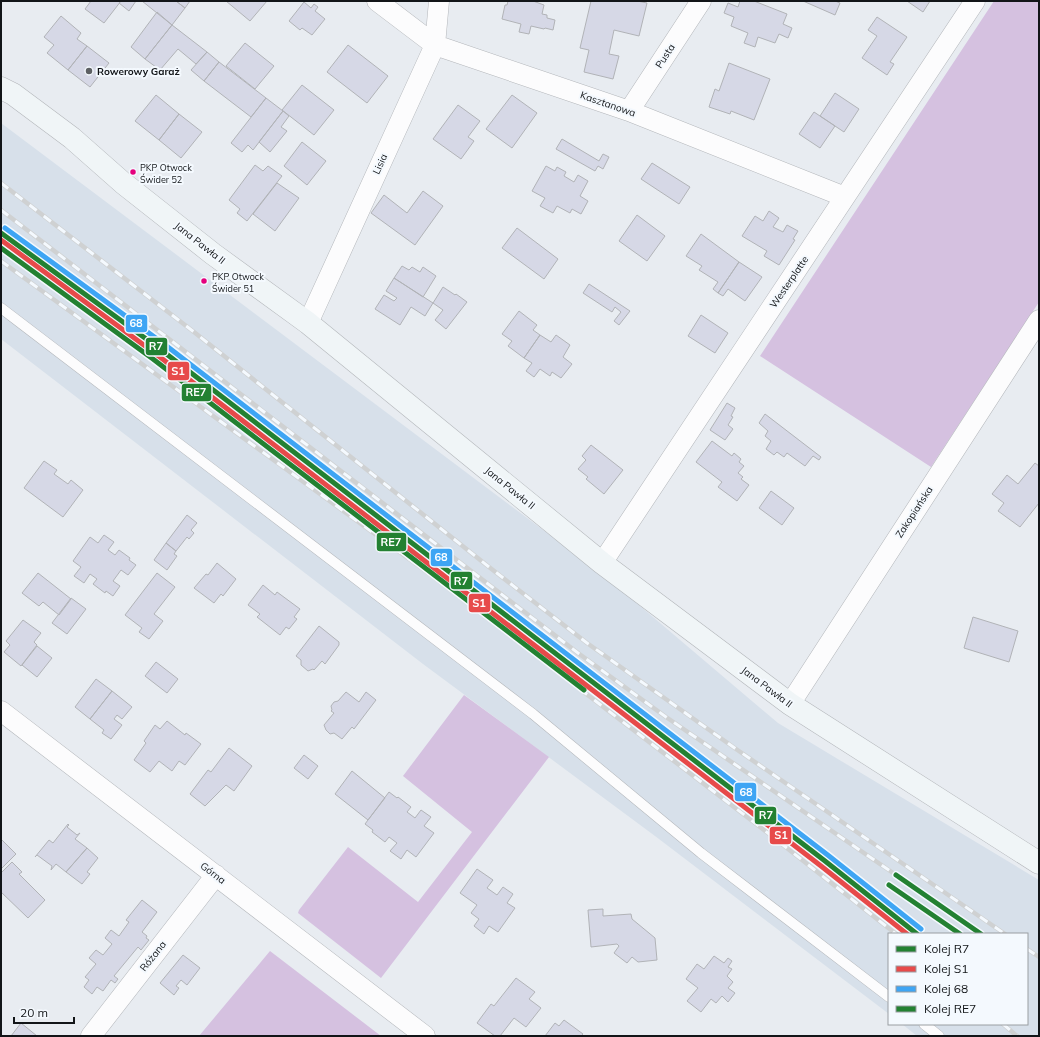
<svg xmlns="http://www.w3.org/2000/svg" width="1040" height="1037" font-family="Mulish,sans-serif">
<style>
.built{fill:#d7e0ea}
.forest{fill:#d5c1e0}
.building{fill:#d6d8e6;stroke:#b1b3b7}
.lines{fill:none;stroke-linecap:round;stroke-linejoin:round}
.lane-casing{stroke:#b3b6ba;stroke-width:11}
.street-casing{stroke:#b3b6ba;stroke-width:21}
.secondary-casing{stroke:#b3b6ba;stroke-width:23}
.lane{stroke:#fcfcfd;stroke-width:10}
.street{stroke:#fcfcfd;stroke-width:20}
.secondary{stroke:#f0f5f7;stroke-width:22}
.rail-casing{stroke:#cfd1d2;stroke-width:4.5}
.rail{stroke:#f4f9fe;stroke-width:3;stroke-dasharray:9;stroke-linecap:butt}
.rail-1-casing{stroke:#f4f9fe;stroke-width:8}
.rail-2-casing{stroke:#f4f9fe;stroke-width:8}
.rail-3-casing{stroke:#f4f9fe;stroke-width:8}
.rail-4-casing{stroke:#f4f9fe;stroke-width:8}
.rail-1{stroke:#238132;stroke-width:5}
.rail-2{stroke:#e74a4a;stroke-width:5}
.rail-3{stroke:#3ea5f4;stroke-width:5}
.rail-4{stroke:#238132;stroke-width:5}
.poi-dot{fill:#5d6064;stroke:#f4f9fe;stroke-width:1.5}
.bus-dot{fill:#e5007d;stroke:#f4f9fe;stroke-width:1.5}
.labels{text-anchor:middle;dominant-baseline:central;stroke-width:4;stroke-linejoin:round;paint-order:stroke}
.bus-label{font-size:9px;fill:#121518;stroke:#f4f9fe;text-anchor:start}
.street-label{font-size:10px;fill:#121518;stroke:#f4f9fe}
.poi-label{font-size:10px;font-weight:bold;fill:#121518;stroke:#f4f9fe;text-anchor:start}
.line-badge{stroke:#f4f9fe;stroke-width:1.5}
.badge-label{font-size:11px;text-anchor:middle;font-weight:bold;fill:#fff}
</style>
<rect width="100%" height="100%" fill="#e8ecf1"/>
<!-- built -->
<path class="built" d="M1,123L607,578L778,723L1039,880V1036H917L902,1024H1027V934H889V1014L655,836L423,664L1,339Z"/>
<!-- forest -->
<path class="forest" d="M994,1H1039V302L931,467L760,356Z
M464,695L549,757L381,978L298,913L299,910L348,847L418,902L472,832L403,776Z
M270,951L381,1036H199Z"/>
<!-- building -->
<path class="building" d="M91,1H121L104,23L85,9Z
M121,1H136L129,11L119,3Z
M142,1H176L185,8L172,25Z
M176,1H190L185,8Z
M226,1H267L250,21Z
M508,1H533L544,5L542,14L547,15V18L555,20L553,30L545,28L544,29L531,26L529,34L519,32L521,24L502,19L505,5H507Z
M591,1H637L647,3L639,36L614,30L609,54L619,56L613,79L584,72L589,50L580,48Z
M740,1H754L787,14L783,24L792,28L788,38L779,34L775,43L758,37L755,47L744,43L748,33L731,26L734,17L724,13L728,3L738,7Z
M803,1H835L840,3L835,15Z
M907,1H930L923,12Z
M304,2L311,8L314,4L318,7L315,11L325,19L312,35L302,28L300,30L289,21Z
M157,12L172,25L145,59L131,47Z
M61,16L81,33L77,39L87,46L68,70L47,53L54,45L44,37Z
M877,17L907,37L890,62L894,64L887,75L862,58L877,36L868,30Z
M172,25L207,52L196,64L178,49L160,70L145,59Z
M245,43L274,66L255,89L226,66Z
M348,45L388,76L367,103L327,72Z
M87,46L109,63L90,87L68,70Z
M207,52L219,62L204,81L191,70Z
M219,62L266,98L251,117L204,81Z
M729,63L770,79L754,120L731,111L730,114L709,107L715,89L719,91Z
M302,85L334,110L314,135L282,110Z
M835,93L859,109L844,132L820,116Z
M156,95L179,114L159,140L135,121Z
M512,95L537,113L512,148L486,129Z
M266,98L283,111L253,150L248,145L242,152L231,143Z
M458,105L480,121L468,137L474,141L461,159L433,139Z
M283,111L289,116L281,127L287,131L270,152L259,142Z
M814,112L835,126L820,148L799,134Z
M179,114L202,132L181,158L159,140Z
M562,139L599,161L603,154L609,157L603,169L598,166L595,171L556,149Z
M302,142L326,161L307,185L284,166Z
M652,163L690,187L679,204L641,179Z
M255,165L263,171L268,166L282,176L247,221L237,213L240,209L229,200Z
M546,166L555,171L557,167L566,172L564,176L574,182L578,175L588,181L580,196L588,201L581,214L572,209L570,213L557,206L553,213L540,206L545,198L532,191Z
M277,183L299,198L275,231L253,214Z
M423,191L443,206L415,245L371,213L384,195L407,213Z
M769,211L779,218L773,227L783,232L787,225L798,231L793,239L795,240L779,265L764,256L767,251L742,236L755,216L763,221Z
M637,215L665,236L647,261L619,241Z
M517,228L558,259L544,279L502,248Z
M701,234L739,262L718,293L713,289L718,282L699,270L702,266L686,256Z
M739,262L762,277L745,301L728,289L723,296L718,293Z
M402,266L409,270L412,267L420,272L423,267L436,276L423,297L394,278Z
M394,278L433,303L425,316L411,307L400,325L375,309L384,295L394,301L397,298L386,291Z
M589,284L630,311L619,325L614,321L621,312L615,307L612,312L583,293Z
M443,287L455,295L456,294L467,302L446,329L435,320L443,310L433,303Z
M519,311L537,325L533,330L540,335L524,358L508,346L512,341L502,334Z
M701,315L728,333L715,353L688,336Z
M540,335L551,342L556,335L570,345L563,357L572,364L561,378L552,372L550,376L540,369L534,377L526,371L532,363L524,358Z
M727,403L735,408L731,416L733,417L728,425L733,429L725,440L710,430Z
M765,414L821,457L819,460L813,456L805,466L787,453L784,457L777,452L774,455L766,449L771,441L765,436L768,431L759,423Z
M712,441L732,456L734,453L741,459L739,462L744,466L738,473L743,477L741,479L749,485L737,501L718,487L722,482L696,462Z
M591,445L623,470L604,494L586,479L588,477L578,469L586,460L582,456Z
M44,461L57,470L54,474L68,484L71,480L83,490L63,517L24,488Z
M1035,463L1039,466V503L1020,527L998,511L1004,503L992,494L1007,475L1018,484Z
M771,491L794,508L782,525L759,508Z
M187,515L197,523L191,530L194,533L189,539L187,537L176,551L166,543Z
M104,535L114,542L108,550L115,555L119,550L130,558L129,560L136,565L128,575L121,570L113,581L120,586L113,596L106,591L105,593L93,584L97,579L90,574L84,583L74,576L81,567L73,561L90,537L98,543Z
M166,543L176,551L174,554L177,556L167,570L154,560Z
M217,563L236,579L223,596L221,594L214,603L194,588L206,574L208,575Z
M38,573L71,599L59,615L43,602L39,606L22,593Z
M157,573L175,587L154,614L163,621L149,639L139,632L142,628L125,615Z
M263,585L275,595L277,592L300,609L294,617L297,619L289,629L286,627L280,635L257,617L260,614L248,605Z
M71,598L86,609L67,634L52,623Z
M973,617L1018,631L1009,662L964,648Z
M23,620L41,633L34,642L37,645L21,666L4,652L10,645L6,641Z
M319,626L339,642V645L325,664L322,661L314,670L313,669L308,671L301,665V660L296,656Z
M37,646L52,658L37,677L22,665Z
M156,662L178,679L167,693L145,676Z
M96,679L112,691L90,719L75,707Z
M112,691L132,707L122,719L117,715L114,719L122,725L111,739L102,733L104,730L90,719Z
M346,692L359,702L366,692L376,700L354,729L352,727L342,739L334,733L330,734L326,730L324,725L334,713L331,711L332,710L331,706L334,702L338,701Z
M167,721L185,735L186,733L201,744L185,765L179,761L172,771L159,761L150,772L134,760L146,743L144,741L155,725L160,729Z
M229,748L252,766L234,791L226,785L205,806L190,794L208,770L211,772Z
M304,755L318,766L308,779L294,768Z
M352,771L385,798L368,820L335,794Z
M389,792L397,798L398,797L411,807L407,812L415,818L421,810L431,817L424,826L434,833L416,857L407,850L401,859L390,851L397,843L389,837L385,842L372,832L373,830L365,824Z
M68,824L69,825L67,827L77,835L80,833L75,839L87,848L66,872L56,864L51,870L52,866L37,855L35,857L49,840L53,843Z
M1,839L16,854L1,869Z
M87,848L98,858L87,872L90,874L82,884L66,872Z
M12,862L22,872L19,874L45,900L28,918L1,892V873Z
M477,869L493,880L487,888L497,895L503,887L513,894L507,903L515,908L498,932L489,926L484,934L474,926L479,919L471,913L477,905L460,893Z
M142,900L157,912L142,932L147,936L146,938L149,940L141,950L138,947L114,976L118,979L115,983L111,980L103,991L97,987L92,994L84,987L89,980L85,977L96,964L89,958L96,950L103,955L112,944L105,938L111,930L119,936L129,922L126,920Z
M603,909V916L631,914L632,919L655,938L657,960L638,962L632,957L627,963L614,953L619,946L617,944L591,947L588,910Z
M183,955L200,968L187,985L181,980L176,986L179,988L174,995L160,983Z
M714,956L724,963L728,958L732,961L728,967L732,969L727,976L733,982L728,988L735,993L728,1002L722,996L716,1003L711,999L701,1012L687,1001L698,988L686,979L697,964L704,969Z
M516,978L535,992L529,999L541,1008L526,1027L514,1018L500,1036H495L477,1023L491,1004L494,1006Z
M564,1020L583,1034L581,1036H545L555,1023L559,1026Z
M21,1023L37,1036H11Z"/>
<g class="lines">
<defs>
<path id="lane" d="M1,308L533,714L701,853L889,997
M924,1024L939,1036"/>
<path id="street" d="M377,1L435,45L629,111L845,197
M629,111L701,1
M308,323L435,45L439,1
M602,563L975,1
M790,704L1039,320
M1,711L425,1036
M91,1036L216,875"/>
<path id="secondary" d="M1,88L13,94L72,138L123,183L213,254L308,323L602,563L790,704L1039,863"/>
</defs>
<!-- lane casing -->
<use href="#lane" class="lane-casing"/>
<!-- street casing -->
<use href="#street" class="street-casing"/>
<!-- secondary casing -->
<use href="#secondary" class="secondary-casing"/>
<!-- lane -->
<use href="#lane" class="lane"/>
<!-- street -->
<use href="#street" class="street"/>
<!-- secondary -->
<use href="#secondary" class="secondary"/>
<defs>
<path id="rail" d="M1,183L194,332L489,567L587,643L736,749L1005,934
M1,210L578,653L666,717L896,875
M1,261L431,575L764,830L896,934
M1027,949L1039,957
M1003,1024L1017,1036"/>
</defs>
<!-- rail casing -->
<use href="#rail" class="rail-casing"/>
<!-- rail -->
<use href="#rail" class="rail"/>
<defs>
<path id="rail-1" d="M1,233L160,349L825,861L917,934
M896,875L981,934"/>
<path id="rail-2" d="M1,240L156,354L821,866L907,934"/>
<path id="rail-3" d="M5,228L164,344L829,856L921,929"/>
<path id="rail-4" d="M1,248L153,359L584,690
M889,885L960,934"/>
</defs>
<!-- rail-1 casing -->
<use href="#rail-1" class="rail-1-casing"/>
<!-- rail-2 casing -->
<use href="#rail-2" class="rail-2-casing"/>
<!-- rail-3 casing -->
<use href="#rail-3" class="rail-3-casing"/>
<!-- rail-4 casing -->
<use href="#rail-4" class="rail-4-casing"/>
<!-- rail-1 -->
<use href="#rail-1" class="rail-1"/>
<!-- rail-2 -->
<use href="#rail-2" class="rail-2"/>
<!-- rail-3 -->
<use href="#rail-3" class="rail-3"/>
<!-- rail-4 -->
<use href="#rail-4" class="rail-4"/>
</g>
<!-- markers -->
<circle class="poi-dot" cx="89" cy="71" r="4"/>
<g class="bus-dot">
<circle cx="133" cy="172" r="3.5"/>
<circle cx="204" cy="281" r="3.5"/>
</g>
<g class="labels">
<!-- bus labels -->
<g class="bus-label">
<text x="140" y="167">PKP Otwock<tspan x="140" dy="12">Świder 52</tspan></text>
<text x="212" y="276">PKP Otwock<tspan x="212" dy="12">Świder 51</tspan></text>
</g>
<!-- street labels -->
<g class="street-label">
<text transform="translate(665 56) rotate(-57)">Pusta</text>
<text transform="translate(608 104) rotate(19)">Kasztanowa</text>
<text transform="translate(380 164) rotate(-65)">Lisia</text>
<text transform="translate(200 243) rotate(38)">Jana Pawła II</text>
<text transform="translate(789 282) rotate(-56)">Westerplatte</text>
<text transform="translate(510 488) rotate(39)">Jana Pawła II</text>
<text transform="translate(914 512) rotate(-57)">Zakopiańska</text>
<text transform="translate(767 687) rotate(37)">Jana Pawła II</text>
<text transform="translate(213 873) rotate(37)">Górna</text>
<text transform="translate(153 956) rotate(-52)">Różana</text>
</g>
<!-- poi labels -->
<g class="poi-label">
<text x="97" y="71">Rowerowy Garaż</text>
</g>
</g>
<g class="line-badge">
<rect x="125" y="314" width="23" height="19" rx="4" fill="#3ea5f4"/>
<rect x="145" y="337" width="23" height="19" rx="4" fill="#238132"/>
<rect x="167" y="361" width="23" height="20" rx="4" fill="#e74a4a"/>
<rect x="181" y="383" width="31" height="19" rx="4" fill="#238132"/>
<rect x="376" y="532" width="31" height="20" rx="4" fill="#238132"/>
<rect x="430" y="548" width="23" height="19" rx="4" fill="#3ea5f4"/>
<rect x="450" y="571" width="23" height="19" rx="4" fill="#238132"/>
<rect x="468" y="593" width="23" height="20" rx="4" fill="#e74a4a"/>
<rect x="734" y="782" width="23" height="20" rx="4" fill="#3ea5f4"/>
<rect x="754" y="806" width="23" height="19" rx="4" fill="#238132"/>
<rect x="769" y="826" width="23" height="19" rx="4" fill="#e74a4a"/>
</g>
<g class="badge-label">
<text x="136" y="327">68</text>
<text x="156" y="350">R7</text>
<text x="178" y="375">S1</text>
<text x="196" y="396">RE7</text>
<text x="391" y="546">RE7</text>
<text x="441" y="561">68</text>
<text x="461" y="585">R7</text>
<text x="479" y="607">S1</text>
<text x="746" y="796">68</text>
<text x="766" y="819">R7</text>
<text x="781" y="839">S1</text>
</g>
<!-- border -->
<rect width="1040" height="1037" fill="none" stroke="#121518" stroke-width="4"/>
<!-- legend -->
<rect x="888" y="933" width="140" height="92" fill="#f4f9fe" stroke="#9a9ea2"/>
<rect x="896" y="946" width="20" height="6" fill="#238132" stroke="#9a9ea2"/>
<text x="924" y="953" font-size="12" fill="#121518">Kolej R7</text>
<rect x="896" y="966" width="20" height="6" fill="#e74a4a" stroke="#9a9ea2"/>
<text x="924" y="973" font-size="12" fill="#121518">Kolej S1</text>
<rect x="896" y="986" width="20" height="6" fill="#3ea5f4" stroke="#9a9ea2"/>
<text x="924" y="993" font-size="12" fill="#121518">Kolej 68</text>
<rect x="896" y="1006" width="20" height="6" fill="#238132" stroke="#9a9ea2"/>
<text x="924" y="1013" font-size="12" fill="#121518">Kolej RE7</text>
<!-- scale -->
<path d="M14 1017v6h60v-6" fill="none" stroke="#121518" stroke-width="2"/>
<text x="20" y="1017" font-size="12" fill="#121518" stroke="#f4f9fe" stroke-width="3" paint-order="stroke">20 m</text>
</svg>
